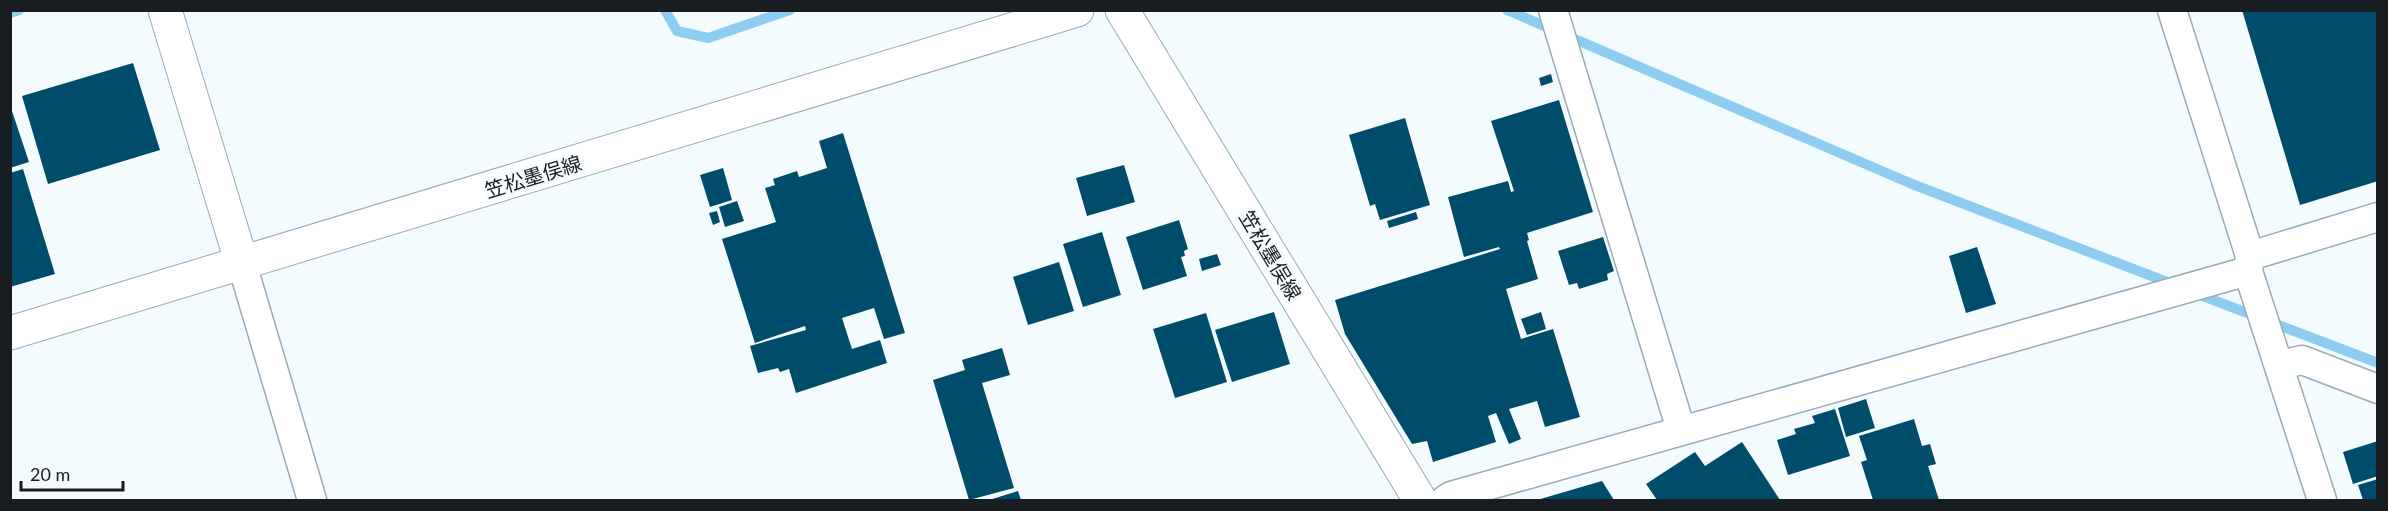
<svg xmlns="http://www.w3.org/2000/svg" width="2388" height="511" font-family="Lato,'Noto Sans JP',sans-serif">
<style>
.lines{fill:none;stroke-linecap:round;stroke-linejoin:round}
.stream{stroke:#8ccdf0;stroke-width:10}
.building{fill:#004d6b}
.street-casing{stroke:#9aabb5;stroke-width:31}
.secondary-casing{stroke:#9aabb5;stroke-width:35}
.street{stroke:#fff;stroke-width:28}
.secondary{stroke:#fff;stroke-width:33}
.labels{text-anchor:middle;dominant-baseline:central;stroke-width:6;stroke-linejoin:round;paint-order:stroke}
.street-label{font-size:20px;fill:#171d21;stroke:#f3fbff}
</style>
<rect width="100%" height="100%" fill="#f3fbff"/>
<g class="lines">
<!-- stream -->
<path class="stream" d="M665,10L677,31L708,38L790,10
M1507,10L1912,184L2175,285
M10,13L19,10
M2195,293L2378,363"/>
</g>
<!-- building -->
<path class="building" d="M2242,10H2378V181L2300,205Z
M133,63L160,150L48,184L22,96Z
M1551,74L1553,82L1541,86L1539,78Z
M1559,100L1593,212L1527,233L1529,240L1527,241L1538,279L1506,289L1521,339L1553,329L1580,417L1545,427L1537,401L1509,409L1521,439L1509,444L1496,413L1488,416L1496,442L1433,462L1427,441L1412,444L1345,334L1335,300L1500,249L1499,247L1464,257L1448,197L1508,181L1511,192L1514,191L1491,121Z
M10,105L29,162L10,168Z
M1405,118L1430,205L1380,220L1375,204L1370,206L1349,135Z
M843,133L905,333L884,339L874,308L842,318L852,349L880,340L887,363L796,393L789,369L780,372L778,368L758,373L750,346L806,330L805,326L755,343L722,239L776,222L765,188L775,185L773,179L797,171L799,177L827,168L819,141Z
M1124,165L1135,202L1087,216L1076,178Z
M723,168L732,200L710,207L700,175Z
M23,169L55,274L10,287V173Z
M737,201L744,221L725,227L719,207Z
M717,211L720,222L713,225L709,213Z
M1416,212L1418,219L1389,228L1387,221Z
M1179,220L1188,249L1184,251L1185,256L1181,257L1187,276L1143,290L1126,237Z
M1102,232L1121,295L1083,307L1063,244Z
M1603,237L1614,271L1607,274L1608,280L1579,289L1577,283L1569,285L1558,251Z
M1977,247L1996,304L1966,313L1949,256Z
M1217,254L1221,265L1202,271L1199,259Z
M1059,262L1074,311L1028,325L1013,277Z
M1274,312L1290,364L1232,382L1215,330Z
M1541,312L1546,329L1527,335L1521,319Z
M1206,313L1227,382L1175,398L1153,329Z
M1002,348L1010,375L982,383L1014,488L969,500L933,380L965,370L962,360Z
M1866,399L1875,428L1846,437L1838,408Z
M1835,409L1850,456L1788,475L1777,440L1796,434L1794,429L1815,423L1812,416Z
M1914,419L1922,446L1930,444L1936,464L1928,466L1939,500H1873L1861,462L1867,460L1859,436Z
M2378,441V476L2353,484L2343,452Z
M1742,442L1780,500H1657L1646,484L1695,452L1705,466Z
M2378,479V500H2363L2358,485Z
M1602,481L1614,500H1537Z
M1018,491L1021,500H989Z"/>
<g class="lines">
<defs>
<path id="street" d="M1553,10L1681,430
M2172,10L2250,256L2248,271L2322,500
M2250,256L2378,217
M242,264L312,500
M2280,365L2302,360L2378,389
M1445,500L1451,496L2248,271"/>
<path id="secondary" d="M165,10L242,264
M1122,10L1420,500
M10,333L1077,10"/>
</defs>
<!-- street casing -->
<use href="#street" class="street-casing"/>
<!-- secondary casing -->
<use href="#secondary" class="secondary-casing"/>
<!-- street -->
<use href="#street" class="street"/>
<!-- secondary -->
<use href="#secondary" class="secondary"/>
</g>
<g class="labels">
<!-- street labels -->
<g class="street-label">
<text transform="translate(533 176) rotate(-17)">笠松墨俣線</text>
<text transform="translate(1271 255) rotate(59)">笠松墨俣線</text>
</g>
</g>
<!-- border -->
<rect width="2388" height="511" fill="none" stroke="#171d21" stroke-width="24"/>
<!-- scale -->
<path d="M21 481v9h102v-9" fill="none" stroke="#171d21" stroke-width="3"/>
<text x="30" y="481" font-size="18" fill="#171d21" stroke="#f3fbff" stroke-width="4.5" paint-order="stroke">20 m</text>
</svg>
